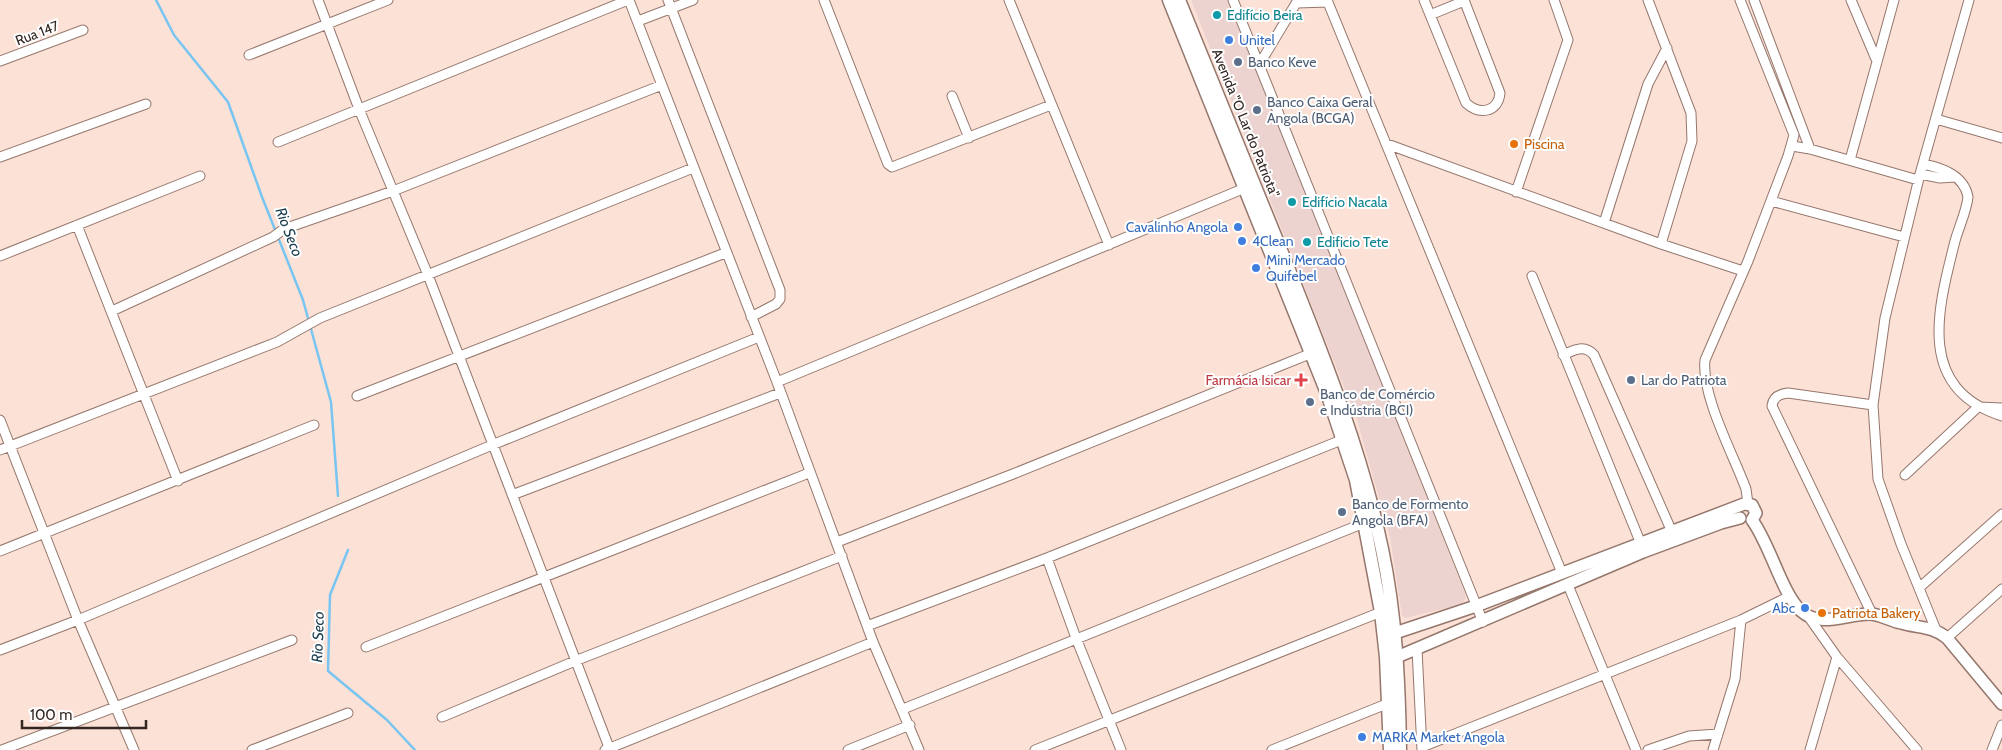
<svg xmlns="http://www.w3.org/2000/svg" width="2002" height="750" font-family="Cabin,sans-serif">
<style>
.commercial{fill:#edd3cf}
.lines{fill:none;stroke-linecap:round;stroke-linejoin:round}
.stream{stroke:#78c5f1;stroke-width:2.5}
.minor-casing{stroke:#95776c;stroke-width:11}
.tertiary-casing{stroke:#95776c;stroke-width:14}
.secondary-casing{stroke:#95776c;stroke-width:15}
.minor{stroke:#fff;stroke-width:9}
.tertiary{stroke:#fff;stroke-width:11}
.secondary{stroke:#fff;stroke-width:12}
.culture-dot{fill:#0f9aa8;stroke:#fff;stroke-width:2}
.shop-dot{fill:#3f7fe0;stroke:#fff;stroke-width:2}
.service-dot{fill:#5c6f8a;stroke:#fff;stroke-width:2}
.food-dot{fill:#e8710a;stroke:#fff;stroke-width:2}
.health-dot{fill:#e0444e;stroke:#fff;stroke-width:2}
.labels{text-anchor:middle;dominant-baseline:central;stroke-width:4;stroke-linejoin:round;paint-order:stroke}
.culture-label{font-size:14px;fill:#0d838f;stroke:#fff;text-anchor:start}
.street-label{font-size:14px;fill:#332722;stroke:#fff}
.shop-label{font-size:14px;fill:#366cbe;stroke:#fff;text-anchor:start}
.service-label{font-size:14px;fill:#4e5e75;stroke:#fff;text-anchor:start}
.food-label{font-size:14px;fill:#c56008;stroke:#fff;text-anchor:start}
.health-label{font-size:14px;fill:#be3a42;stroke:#fff;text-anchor:end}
.water-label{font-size:15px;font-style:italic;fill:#1c3e50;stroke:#fff}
</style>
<rect width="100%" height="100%" fill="#fce1d7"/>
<!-- commercial -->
<path class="commercial" d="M1191,0H1229L1465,593L1466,598L1462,604L1406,618L1402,616L1390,537L1357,420Z"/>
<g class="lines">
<!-- stream -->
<path class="stream" d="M156,0L174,35L228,102L262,197L303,300L331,402L338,496
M348,550L330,595L328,671L387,720L415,750"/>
<defs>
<path id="minor" d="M318,0L359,109L428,275L610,750
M629,0L777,382L873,642L919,750
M668,0L780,290V299L776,304L751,317
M824,0L888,164L892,167L1051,105
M1009,0L1109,245
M1233,0L1483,622
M1327,0L1562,573
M1424,0L1466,103C1479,115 1498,113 1500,93L1464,0
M1648,0L1691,113L1692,141L1661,244
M1740,0L1794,135L1788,156L1748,261L1705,360C1701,395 1733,454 1746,489L1748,504
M1754,0L1810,149
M1851,0L1876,59
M1297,3L1328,2
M1430,15L1464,1
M638,21L693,0
M249,55L388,0
M0,61L83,30
M1259,65L1298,0
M952,96L969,138
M1936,119L2002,138
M278,142L628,0
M1387,144L1661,244L1743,271
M1792,146L1810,149L1918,180
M0,157L146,104
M1850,160L1894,0
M1923,164C1942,168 1964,175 1968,197C1966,214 1958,228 1954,245C1937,312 1917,389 2002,416
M1920,174L1940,178L1955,177
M1516,192L1568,40L1554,0
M1771,201L1904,237
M1604,223L1648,84L1667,48
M77,225L178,481
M0,256L200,176
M1532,276L1641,544
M112,311L273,237L284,229L393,191L662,85
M1563,355C1575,350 1584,344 1594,355L1672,532
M777,382L1245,188
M357,396L725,253
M0,420L78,620L134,750
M0,450L277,342L320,318L693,168
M1905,475L1978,407L2002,408
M512,495L780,393
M837,542L1013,474L1312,353
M0,551L314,425
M1047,558L1076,638L1121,750
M1568,585L1636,750
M1919,588L2002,514
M1872,614L1772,406C1773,397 1779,394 1788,393L1873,405
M1808,616L1837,657L1917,750
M867,626L1047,558L1344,439
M1936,630L1901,544L1878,479L1873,405L1885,318L1920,174L1969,0
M1947,638L2002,589
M366,647L809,473
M1417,649L1422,750
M0,650L78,620L492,445L759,337
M903,709L1364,523
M442,717L575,661L842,556
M1422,747L1741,620L1790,596
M2,750L292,640
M252,750L348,713
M605,750L873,642
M848,750L910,725
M1035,750L1381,612
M1272,750L1389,703
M1648,750L1689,736L1718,734
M1713,750L1735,679L1741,620
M1810,750L1837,657
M1992,750L2002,725"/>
<path id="tertiary" d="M1752,520C1770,544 1782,594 1801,611C1821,629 1848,613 1871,614C1881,615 1891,621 1901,623C1918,628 1933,626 1947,638L2002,704
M1395,633L1476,606L1744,504L1752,505L1756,513L1752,520
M1397,657L1643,552L1721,523L1740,518"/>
<path id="secondary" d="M1169,0L1327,393L1356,480L1381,612L1386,657L1390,750
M1179,0C1216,92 1254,183 1291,275C1327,365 1362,454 1382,549C1396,615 1399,683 1400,750"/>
</defs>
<!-- minor casing -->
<use href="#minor" class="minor-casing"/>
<!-- tertiary casing -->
<use href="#tertiary" class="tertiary-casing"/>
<!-- secondary casing -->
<use href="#secondary" class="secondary-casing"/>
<!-- minor -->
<use href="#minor" class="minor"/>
<!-- tertiary -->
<use href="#tertiary" class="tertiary"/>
<!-- secondary -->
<use href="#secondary" class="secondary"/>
</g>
<!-- markers -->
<g class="culture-dot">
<circle cx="1217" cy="15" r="5"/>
<circle cx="1292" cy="202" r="5"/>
<circle cx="1307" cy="242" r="5"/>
</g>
<g class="shop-dot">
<circle cx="1229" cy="40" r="5"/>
<circle cx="1238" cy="227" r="5"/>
<circle cx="1242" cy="241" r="5"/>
<circle cx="1256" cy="268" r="5"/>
<circle cx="1805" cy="608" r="5"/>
<circle cx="1362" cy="737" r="5"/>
</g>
<g class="service-dot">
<circle cx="1238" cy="62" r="5"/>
<circle cx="1257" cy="110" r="5"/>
<circle cx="1631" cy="380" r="5"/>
<circle cx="1310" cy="402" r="5"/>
<circle cx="1342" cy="512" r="5"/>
</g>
<g class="food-dot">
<circle cx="1514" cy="144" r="5"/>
<circle cx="1822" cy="613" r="5"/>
</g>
<path class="health-dot" d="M1298.5 372.5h5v5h5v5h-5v5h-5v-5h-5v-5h5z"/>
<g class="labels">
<!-- culture labels -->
<g class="culture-label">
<text x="1227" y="15">Edifício Beira</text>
<text x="1302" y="202">Edifício Nacala</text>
<text x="1317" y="242">Edificio Tete</text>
</g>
<!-- street labels -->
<g class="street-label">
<text transform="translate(37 33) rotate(-21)">Rua 147</text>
<text transform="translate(1246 123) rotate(68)">Avenida "O Lar do Patriota"</text>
</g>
<!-- shop labels -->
<g class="shop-label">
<text x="1239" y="40">Unitel</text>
<text x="1228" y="227" text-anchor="end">Cavalinho Angola</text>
<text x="1252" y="241">4Clean</text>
<text x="1266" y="260">Mini Mercado<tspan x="1266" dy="16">Quifebel</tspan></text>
<text x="1795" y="608" text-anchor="end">Abc</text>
<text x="1372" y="737">MARKA Market Angola</text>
</g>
<!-- service labels -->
<g class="service-label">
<text x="1248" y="62">Banco Keve</text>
<text x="1267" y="102">Banco Caixa Geral<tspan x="1267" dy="16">Angola (BCGA)</tspan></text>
<text x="1641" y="380">Lar do Patriota</text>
<text x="1320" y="394">Banco de Comércio<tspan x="1320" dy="16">e Indústria (BCI)</tspan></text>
<text x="1352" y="504">Banco de Formento<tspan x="1352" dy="16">Angola (BFA)</tspan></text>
</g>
<!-- food labels -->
<g class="food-label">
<text x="1524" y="144">Piscina</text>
<text x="1832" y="613">Patriota Bakery</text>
</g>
<!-- health labels -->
<g class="health-label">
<text x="1291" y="380">Farmácia Isicar</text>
</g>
<!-- water labels -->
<g class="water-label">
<text transform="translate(289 232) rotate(69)">Rio Seco</text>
<text transform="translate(318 637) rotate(-88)">Rio Seco</text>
</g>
</g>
<!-- scale -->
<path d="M22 720v8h124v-8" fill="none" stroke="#332722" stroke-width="2.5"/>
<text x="30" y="720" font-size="15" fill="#332722" stroke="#ffffff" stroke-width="4" paint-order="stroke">100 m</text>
</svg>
